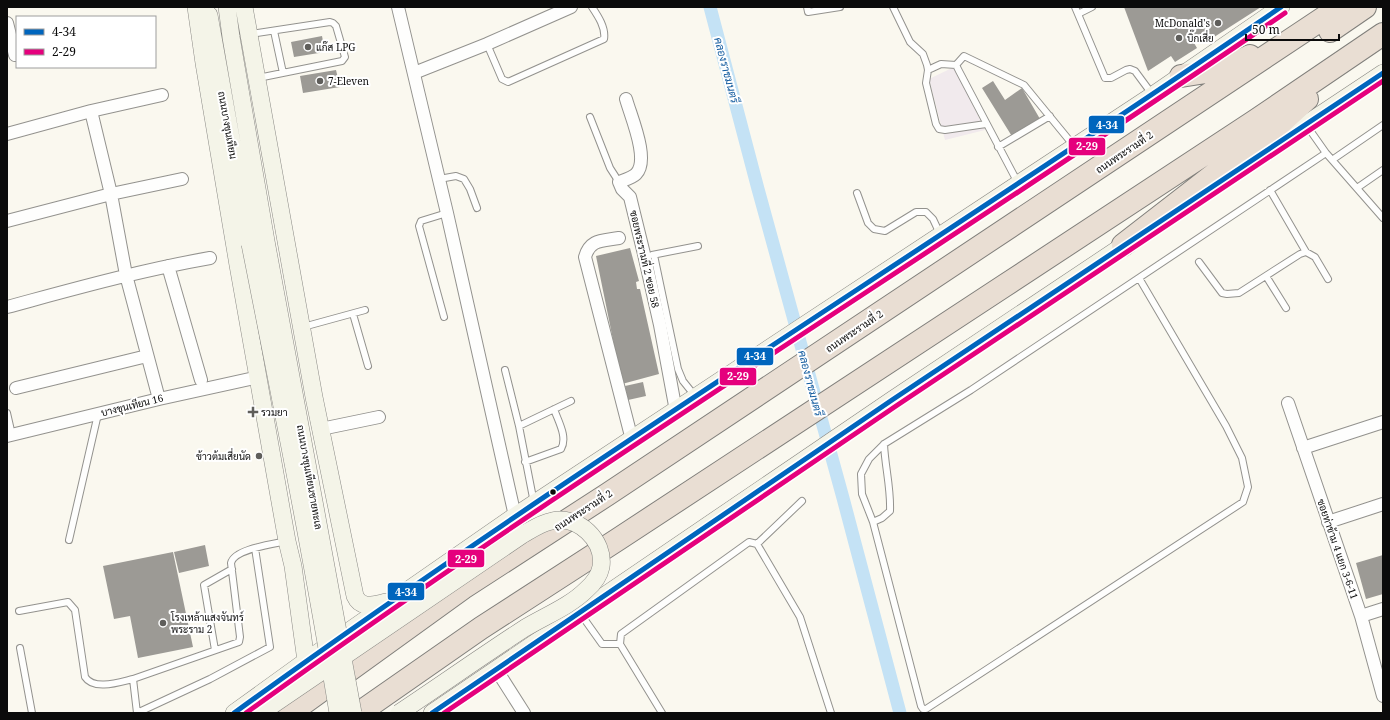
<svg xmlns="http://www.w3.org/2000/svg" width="1390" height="720" font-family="'Noto Serif',Sarabun,serif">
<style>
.industrial{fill:#f1eaed}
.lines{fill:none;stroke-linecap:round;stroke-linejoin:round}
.canal{stroke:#c4e2f5;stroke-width:13}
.building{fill:#9c9a95}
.lane-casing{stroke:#93928e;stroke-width:8}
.street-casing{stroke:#93928e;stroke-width:14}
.secondary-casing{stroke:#898884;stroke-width:18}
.highway-casing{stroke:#807f7b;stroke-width:24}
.lane{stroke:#fefefd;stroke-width:6}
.street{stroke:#fefefd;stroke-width:12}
.secondary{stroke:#f4f4e8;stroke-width:17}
.highway{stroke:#e9ded3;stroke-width:22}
.secondary-bridge-casing{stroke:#898884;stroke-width:18;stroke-linecap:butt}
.secondary-bridge{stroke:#f4f4e8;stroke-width:17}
.bus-1-casing{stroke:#fff;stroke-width:8}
.bus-2-casing{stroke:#fff;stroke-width:8}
.bus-1{stroke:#0065bd;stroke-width:5}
.bus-2{stroke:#e5007d;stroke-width:5}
.poi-dot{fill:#5f5e5b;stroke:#fff;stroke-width:1.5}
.bus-dot{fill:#0b0b0b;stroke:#fff;stroke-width:1.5}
.labels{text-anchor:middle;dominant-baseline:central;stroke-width:4;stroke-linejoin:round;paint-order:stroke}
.poi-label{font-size:10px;fill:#0b0b0b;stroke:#fff;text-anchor:start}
.street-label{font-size:10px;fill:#0b0b0b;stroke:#fff}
.water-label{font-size:11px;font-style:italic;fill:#125b9f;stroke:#fff}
.line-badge{stroke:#fff;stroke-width:1.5}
.badge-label{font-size:11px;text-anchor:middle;font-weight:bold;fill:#fff}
</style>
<rect width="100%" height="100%" fill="#faf8ef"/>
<!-- industrial -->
<path class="industrial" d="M954,67L985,130L945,140L929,79Z"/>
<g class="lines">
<!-- canal -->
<path class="canal" d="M710,7L758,189L843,498L900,713"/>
</g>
<!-- building -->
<path class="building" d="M1124,7H1261L1211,39L1207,33L1194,43L1197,48L1175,62L1171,56L1148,71Z
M322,36L325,52L294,57L291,42Z
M336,70L340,87L303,93L300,76Z
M993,81L1005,100L1022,88L1040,119L1013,138L982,88Z
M630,248L639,281L636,282L637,289H640L659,374L622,384L596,256Z
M643,382L646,396L628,400L625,386Z
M205,545L209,566L179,573L174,552Z
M173,552L193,647L138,658L130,616L114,619L103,566Z
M1383,555V594L1366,599L1356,563Z"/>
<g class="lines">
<defs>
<path id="lane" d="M807,7L808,12L840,7
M893,7L910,42L923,54L927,65L928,70L926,83L936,124L939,129L945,130L986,124
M1075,7L1105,78H1111L1126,70L1130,69L1135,71L1152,94
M1078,14L1092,7
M274,31L283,73
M251,34L330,22L333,23L336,26L345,57L342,61L258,78
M487,44L502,79L508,82L604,39C606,28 598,16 592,7
M928,70L941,64L956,65
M590,117L610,168L619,182
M1307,126L1326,153L1383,218
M998,147L1050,116
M1332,160L1383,125
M439,179L456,176L464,179L470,189L477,208
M1018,183L959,71L956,65L964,56L1024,85L1074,146
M1357,188L1383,170
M1270,190L1306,252
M857,193L868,223L874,229L885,231L916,212H926L933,219L940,234
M652,255L698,246
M654,255L678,369L683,381L695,396
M1199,262L1222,293L1227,294L1239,293L1300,254L1306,252L1315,257L1328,279
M1266,276L1286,308
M353,314L368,366
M444,317L419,226L421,221L447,213
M303,327L365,310
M505,370L519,426L534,503
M7,413L12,435
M519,426L571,401
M884,444C885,467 891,488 890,511L882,518L873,522L921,706L923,709H926L1243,502L1248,487L1242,458L1226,426L1139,278
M525,462L561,449C568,437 558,421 554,409
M873,522L862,494L861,474L869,459L884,444L971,390L1326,153
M69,540L98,414
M757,544L802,501
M19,611L68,602L75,610L85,677C94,691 120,682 133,679
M580,613L602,644H620
M20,648L32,713
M215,650L204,585L232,569
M137,713L133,679L239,642L240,637L231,563C234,549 273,544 287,541
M137,713L210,679L270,647L255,548
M662,713L620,644L621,634L749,542L757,544L800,617L831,713"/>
<path id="street" d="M398,7L447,213L515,516
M7,23L15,55
M414,73L487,44L571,7
M626,99C631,117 650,160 636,174C632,178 624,180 619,182L622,189L630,197L644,254L660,325L676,411
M91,111L111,194L126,275L159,399
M7,134L91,111L162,95
M7,221L111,194L182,179
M619,238C602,241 590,239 585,257L632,440
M168,266L201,380
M7,307C74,289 141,270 210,258
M16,388L147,356
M1288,403L1361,616L1383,696
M321,429L379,417
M7,436L159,399L259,377
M1303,448L1383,422
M1328,522L1383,504
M1361,616L1383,609
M496,669L524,713"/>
<path id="secondary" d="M196,7L204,63L238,265L287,541L293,566L306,661
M227,7L231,37L266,241
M244,7L314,397L355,596C361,610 375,604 387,602
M209,15L250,244
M1222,180L1383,73
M234,713L306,661L515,516L1153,95L1281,7
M432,713L892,400L1133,239"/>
<path id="highway" d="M1330,31L1365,7
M1181,76L1206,72L1229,66L1250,56
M1123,245L1283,121L1307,99
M290,713L463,588L608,494L1340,7
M359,713L481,628L617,540L1004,286L1255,121L1383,34"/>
</defs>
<!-- lane casing -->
<use href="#lane" class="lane-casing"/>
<!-- street casing -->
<use href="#street" class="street-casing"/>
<!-- secondary casing -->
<use href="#secondary" class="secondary-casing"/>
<!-- highway casing -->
<use href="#highway" class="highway-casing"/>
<!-- lane -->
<use href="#lane" class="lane"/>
<!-- street -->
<use href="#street" class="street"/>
<!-- secondary -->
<use href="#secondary" class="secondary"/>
<!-- highway -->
<use href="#highway" class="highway"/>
<defs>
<path id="secondary-bridge" d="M266,241L353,713
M250,244C281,400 312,556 338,713
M268,708L522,535C531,530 541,523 552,521C578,515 605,540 601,567C599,577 593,584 586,590C570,606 545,616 525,628C482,656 441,685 399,713"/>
</defs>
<!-- secondary-bridge casing -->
<use href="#secondary-bridge" class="secondary-bridge-casing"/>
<!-- secondary-bridge -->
<use href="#secondary-bridge" class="secondary-bridge"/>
<defs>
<path id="bus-1" d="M234,713C575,466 934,245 1281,7
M432,713L892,400L1383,73"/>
<path id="bus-2" d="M246,713C585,468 941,249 1285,13
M444,713L896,406L1383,81"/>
</defs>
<!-- bus-1 casing -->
<use href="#bus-1" class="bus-1-casing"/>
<!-- bus-2 casing -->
<use href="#bus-2" class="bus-2-casing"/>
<!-- bus-1 -->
<use href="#bus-1" class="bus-1"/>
<!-- bus-2 -->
<use href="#bus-2" class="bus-2"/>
</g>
<!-- markers -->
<g class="poi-dot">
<circle cx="1218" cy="23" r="4"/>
<circle cx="1179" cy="38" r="4"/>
<circle cx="308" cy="47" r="4"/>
<circle cx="320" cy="81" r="4"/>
<path d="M251 406h4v4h4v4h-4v4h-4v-4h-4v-4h4z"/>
<circle cx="259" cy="456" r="4"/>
<circle cx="163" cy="623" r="4"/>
</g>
<circle class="bus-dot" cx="553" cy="492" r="3.5"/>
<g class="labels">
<!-- poi labels -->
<g class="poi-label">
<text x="1210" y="23" text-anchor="end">McDonald's</text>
<text x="1187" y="38">บิ๊กเสี่ย</text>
<text x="316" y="47">แก๊ส LPG</text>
<text x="328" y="81">7-Eleven</text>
<text x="261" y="412">รวมยา</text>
<text x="251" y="456" text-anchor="end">ข้าวต้มเสี่ยนัด</text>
<text x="171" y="617">โรงเหล้าแสงจันทร์<tspan x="171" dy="12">พระราม 2</tspan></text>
</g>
<!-- street labels -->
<g class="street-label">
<text transform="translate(228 125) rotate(80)">ถนนบางขุนเทียน</text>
<text transform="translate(1124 152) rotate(-34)">ถนนพระรามที่ 2</text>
<text transform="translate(645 259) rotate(77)">ซอยพระรามที่ 2 ซอย 58</text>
<text transform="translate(854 331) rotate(-34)">ถนนพระรามที่ 2</text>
<text transform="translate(132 405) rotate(-14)">บางขุนเทียน 16</text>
<text transform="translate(310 477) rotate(80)">ถนนบางขุนเทียนชายทะเล</text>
<text transform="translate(583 510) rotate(-33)">ถนนพระรามที่ 2</text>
<text transform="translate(1338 549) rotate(71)">ซอยท่าข้าม 4 แยก 3-6-11</text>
</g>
<!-- water labels -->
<g class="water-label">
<text transform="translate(727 70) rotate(75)">คลองราชมนตรี</text>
<text transform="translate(811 383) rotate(75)">คลองราชมนตรี</text>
</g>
</g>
<g class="line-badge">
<rect x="1088" y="115" width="37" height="19" rx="4" fill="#0065bd"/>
<rect x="1068" y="137" width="38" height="19" rx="4" fill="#e5007d"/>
<rect x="736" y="347" width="38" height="19" rx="4" fill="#0065bd"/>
<rect x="719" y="367" width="38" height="19" rx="4" fill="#e5007d"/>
<rect x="447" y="549" width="38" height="19" rx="4" fill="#e5007d"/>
<rect x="387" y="582" width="38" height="19" rx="4" fill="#0065bd"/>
</g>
<g class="badge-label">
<text x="1107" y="129">4-34</text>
<text x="1087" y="150">2-29</text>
<text x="755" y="360">4-34</text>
<text x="738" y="380">2-29</text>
<text x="466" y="563">2-29</text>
<text x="406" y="596">4-34</text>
</g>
<!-- border -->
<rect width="1390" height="720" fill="none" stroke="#0b0b0b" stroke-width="16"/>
<!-- legend -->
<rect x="16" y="16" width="140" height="52" fill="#ffffff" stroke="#9d9d9d"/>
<rect x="24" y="29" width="20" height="6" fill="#0065bd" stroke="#9d9d9d"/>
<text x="52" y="36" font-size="12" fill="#0b0b0b">4-34</text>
<rect x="24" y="49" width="20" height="6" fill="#e5007d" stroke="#9d9d9d"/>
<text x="52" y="56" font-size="12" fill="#0b0b0b">2-29</text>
<!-- scale -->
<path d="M1246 34v6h93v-6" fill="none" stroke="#0b0b0b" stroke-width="2"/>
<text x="1252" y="34" font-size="12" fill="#0b0b0b" stroke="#ffffff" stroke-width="3" paint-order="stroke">50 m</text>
</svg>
